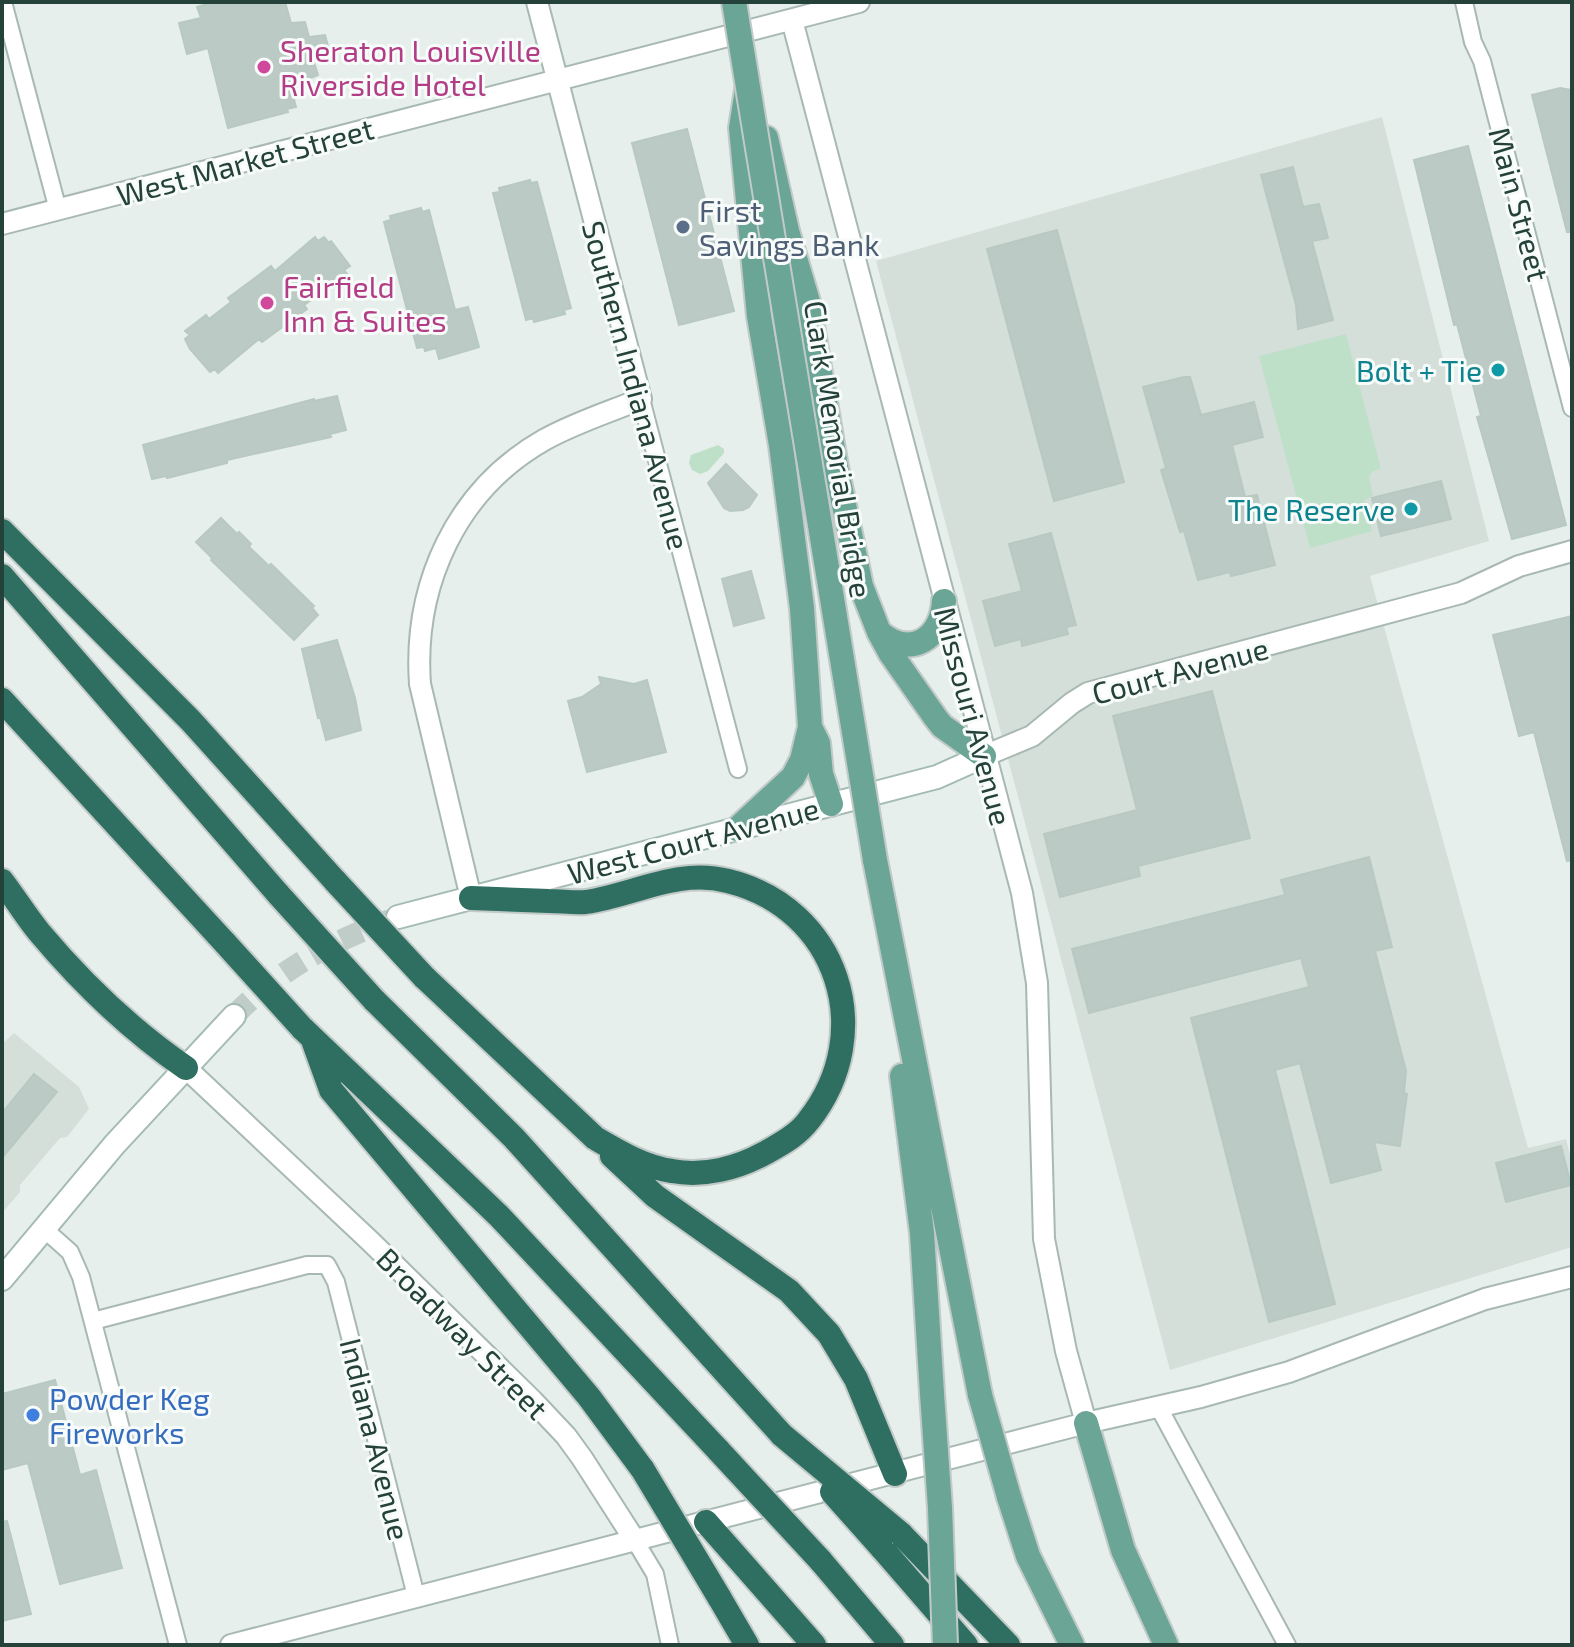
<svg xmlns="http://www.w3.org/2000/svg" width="1574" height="1647" font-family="'Exo 2',sans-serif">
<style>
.built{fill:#d4dfda}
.green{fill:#bfe0c8}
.building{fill:#bbcac4;stroke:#b8c9c2;stroke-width:2}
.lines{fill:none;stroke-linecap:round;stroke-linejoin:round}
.secondary-tunnel{stroke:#bfccc8;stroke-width:22;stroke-dasharray:22 11;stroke-linecap:butt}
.minor-casing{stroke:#a8b8b2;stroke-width:20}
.tertiary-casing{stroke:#a8b8b2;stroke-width:24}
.secondary-casing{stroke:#a4bbb3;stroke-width:26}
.primary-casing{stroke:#c2cac8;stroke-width:28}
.motorway-casing{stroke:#c2cac8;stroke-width:28}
.minor{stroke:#fff;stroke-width:16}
.tertiary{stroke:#fff;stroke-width:20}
.secondary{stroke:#fff;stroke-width:22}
.primary{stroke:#6aa596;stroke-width:24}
.motorway{stroke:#2f6f62;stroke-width:24}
.primary-bridge-casing{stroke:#c2cac8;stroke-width:28;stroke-linecap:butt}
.motorway-bridge-casing{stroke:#c2cac8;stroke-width:28;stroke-linecap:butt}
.primary-bridge{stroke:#6aa596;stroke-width:24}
.motorway-bridge{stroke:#2f6f62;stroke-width:24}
.hotel-dot{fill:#d1479c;stroke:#f7fbf9;stroke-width:3}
.service-dot{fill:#5c6f8a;stroke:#f7fbf9;stroke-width:3}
.culture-dot{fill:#0f9aa8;stroke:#f7fbf9;stroke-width:3}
.shop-dot{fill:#3f7fe0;stroke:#f7fbf9;stroke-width:3}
.labels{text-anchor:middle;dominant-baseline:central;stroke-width:6;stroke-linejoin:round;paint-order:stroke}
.hotel-label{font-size:30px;fill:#b23c85;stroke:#f7fbf9;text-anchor:start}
.street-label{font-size:30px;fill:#24423a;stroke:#f7fbf9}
.service-label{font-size:30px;fill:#4e5e75;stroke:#f7fbf9;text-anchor:start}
.culture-label{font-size:30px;fill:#0d838f;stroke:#f7fbf9;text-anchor:end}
.shop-label{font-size:30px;fill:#366cbe;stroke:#f7fbf9;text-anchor:start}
</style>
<rect width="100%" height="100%" fill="#e6efeb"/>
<!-- built -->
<path class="built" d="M1382,117L1489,541L1370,576L1528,1148L1566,1139L1572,1163V1247L1170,1370L876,261Z
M14,1033L79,1087L89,1109L67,1137L60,1138L20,1185V1192L2,1213V1044Z"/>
<!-- green -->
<path class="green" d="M1346,334L1381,469L1373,471L1369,477L1373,496L1364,500L1372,531L1310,548L1259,356Z
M718,445L724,449V453L708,471L700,474L692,470L689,463L691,455Z"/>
<!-- building -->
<path class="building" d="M206,2H285L291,23L305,22L309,37L325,35L330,53L313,59L318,75L306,80L308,88L292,92L296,107L287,109L288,112L228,128L208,48L187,54L179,23L201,18L197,7L207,4Z
M1560,88L1572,90V232H1567L1532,95Z
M687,129L734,311L679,325L632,143Z
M1468,146L1566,525L1512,539L1477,417L1481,416L1457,324L1454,325L1414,160Z
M1293,167L1303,207L1319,204L1328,238L1312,241L1333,320L1298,329L1296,305L1261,175Z
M530,180L531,183L537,182L571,308L564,310L565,314L534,322L533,318L526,320L493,193L500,192L499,188Z
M421,208L422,212L429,210L455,310L468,307L479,347L439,359L436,348L425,351L424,347L417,348L384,222L391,220L390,216Z
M1057,230L1124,482L1054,501L987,249Z
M315,237L318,241L324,237L329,243L331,241L350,266L344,270L348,275L304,305L307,309L262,342L259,339L218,373L215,369L210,372L190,349L185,339L190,335L185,331L206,315L209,319L231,302L228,298L271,266L275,271Z
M1184,377H1190L1201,415L1254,402L1263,437L1232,445L1245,497L1257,495L1275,565L1244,573L1231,576L1230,572L1198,580L1184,531L1180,532L1161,470L1166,468L1143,387Z
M337,396L346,430L330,434L331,437L227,460V463L167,478L166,476L152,479L143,445L314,399V401Z
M726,464L757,495L749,507L743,510L730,511L724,508L708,483Z
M1441,481L1451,519L1381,536L1372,498Z
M221,518L237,534L239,532L251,544L249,547L269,566L271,564L314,606L312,608L318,615L294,640L211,560L212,558L196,542Z
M1051,533L1076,625L1066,627L1068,634L1022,646L1021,639L995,646L983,601L1022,591L1009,544Z
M751,571L764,618L734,626L722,579Z
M1572,616V860L1567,861L1534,732L1519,736L1493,635Z
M337,640L355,698L361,730L326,740L320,717L318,718L302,649Z
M599,677L634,684L647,680L666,752L587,772L568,701L582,697L601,684Z
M1212,691L1250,838L1138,866L1140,876L1060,897L1044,834L1137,810L1113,716Z
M1369,857L1392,947L1375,951L1406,1071L1404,1093L1407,1094L1400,1146L1374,1142L1381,1170L1331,1183L1300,1063L1275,1070L1335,1304L1269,1322L1191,1018L1309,987L1301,958L1089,1013L1072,949L1285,895L1281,880Z
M34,1074L57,1092L2,1158V1113Z
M1561,1146L1571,1185L1506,1202L1496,1163Z
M55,1380L80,1475L96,1470L122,1568L60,1584L28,1463L2,1470V1394Z
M7,1521L31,1614L2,1621V1522Z"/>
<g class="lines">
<!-- secondary-tunnel -->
<path class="secondary-tunnel" d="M234,1016C276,972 332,941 390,920"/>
<defs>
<path id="minor" d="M3,2L58,210
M1464,2L1473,42L1482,61L1572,408
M641,399L738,769
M43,1228L70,1252L81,1277L178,1645
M93,1321L307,1265H327L336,1282L416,1596
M1158,1406L1287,1645
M634,1539L655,1574L670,1645"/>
<path id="tertiary" d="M792,20L1022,893L1037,983L1044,1239L1066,1351L1086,1423
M2,224L859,2
M984,756L1032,736L1072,703L1088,693L1461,593L1519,566L1572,551
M471,898L420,684C413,585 456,490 544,440C574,423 609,412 641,399L537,2
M186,1068L370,1241L533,1401L566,1436L582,1458L634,1539
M231,1645L1086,1423L1201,1397L1289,1372L1485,1299L1572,1277"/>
<path id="secondary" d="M398,917L937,777L984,756
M2,1279L115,1144L234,1016"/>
<path id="primary" d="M747,90L741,128L759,316L781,445L802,608L810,727L818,743L821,774L831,804
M766,138L787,231L808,302L836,467L861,586L879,632L891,654L935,717L942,726L984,756
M879,632C910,659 942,639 944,601
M737,829L793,777L802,760L810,727
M875,860L980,1395
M902,1076L922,1233L932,1394
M1086,1423L1123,1550L1166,1645
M1009,1497L1028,1556L1072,1645"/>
<path id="motorway" d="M2,531L191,721L336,882
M2,576L279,895
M2,700L226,944
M2,881C15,898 26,916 39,932C81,982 132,1031 186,1068
M424,977L595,1138C619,1152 644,1167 672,1171C704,1177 738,1168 765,1153C781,1144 798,1135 809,1120C878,1032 838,908 728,881C677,868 634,895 586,902C574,903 561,901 549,901C523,900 497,899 471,898
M374,1000L514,1138L782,1435
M302,1028L499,1216L719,1451
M314,1043L331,1090L589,1397L643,1470
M612,1156L655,1196L789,1291L829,1334L856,1379L895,1474
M706,1522L814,1645
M901,1534L1008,1645
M881,1547L966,1645
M820,1560L892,1645
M719,1597L747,1645"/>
</defs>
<!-- minor casing -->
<use href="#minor" class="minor-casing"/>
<!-- tertiary casing -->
<use href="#tertiary" class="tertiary-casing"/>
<!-- secondary casing -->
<use href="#secondary" class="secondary-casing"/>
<!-- primary casing -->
<use href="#primary" class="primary-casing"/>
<!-- motorway casing -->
<use href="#motorway" class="motorway-casing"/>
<!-- minor -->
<use href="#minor" class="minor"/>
<!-- tertiary -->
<use href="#tertiary" class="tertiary"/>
<!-- secondary -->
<use href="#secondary" class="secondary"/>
<!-- primary -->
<use href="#primary" class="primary"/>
<!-- motorway -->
<use href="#motorway" class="motorway"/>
<defs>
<path id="primary-bridge" d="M734,2L875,860
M932,1394L940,1508L945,1645
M980,1395L1009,1497"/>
<path id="motorway-bridge" d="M336,882L424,977
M279,895L374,1000
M226,944L302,1028
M782,1435L901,1534
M719,1451L820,1560
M643,1470L719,1597
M832,1492L881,1547"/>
</defs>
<!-- primary-bridge casing -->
<use href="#primary-bridge" class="primary-bridge-casing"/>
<!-- motorway-bridge casing -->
<use href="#motorway-bridge" class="motorway-bridge-casing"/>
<!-- primary-bridge -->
<use href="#primary-bridge" class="primary-bridge"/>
<!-- motorway-bridge -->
<use href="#motorway-bridge" class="motorway-bridge"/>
</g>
<!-- markers -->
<g class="hotel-dot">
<circle cx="264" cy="67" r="8"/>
<circle cx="267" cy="303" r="8"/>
</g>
<circle class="service-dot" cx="683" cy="227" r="8"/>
<g class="culture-dot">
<circle cx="1498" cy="370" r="8"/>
<circle cx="1411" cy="509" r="8"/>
</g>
<circle class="shop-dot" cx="33" cy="1415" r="8"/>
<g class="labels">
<!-- hotel labels -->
<g class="hotel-label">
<text x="280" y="50">Sheraton Louisville<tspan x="280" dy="34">Riverside Hotel</tspan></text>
<text x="283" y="286">Fairfield<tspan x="283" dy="34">Inn &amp; Suites</tspan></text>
</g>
<!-- street labels -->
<g class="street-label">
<text transform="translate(245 161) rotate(-15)">West Market Street</text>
<text transform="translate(1520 204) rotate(75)">Main Street</text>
<text transform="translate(637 385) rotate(75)">Southern Indiana Avenue</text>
<text transform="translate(839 449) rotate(81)">Clark Memorial Bridge</text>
<text transform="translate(1180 670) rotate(-15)">Court Avenue</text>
<text transform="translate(974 716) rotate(75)">Missouri Avenue</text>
<text transform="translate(693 840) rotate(-15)">West Court Avenue</text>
<text transform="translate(463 1333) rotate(45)">Broadway Street</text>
<text transform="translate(376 1439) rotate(76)">Indiana Avenue</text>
</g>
<!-- service labels -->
<g class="service-label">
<text x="699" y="210">First<tspan x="699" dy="34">Savings Bank</tspan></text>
</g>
<!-- culture labels -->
<g class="culture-label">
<text x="1482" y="370">Bolt + Tie</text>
<text x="1395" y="509">The Reserve</text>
</g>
<!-- shop labels -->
<g class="shop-label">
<text x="49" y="1398">Powder Keg<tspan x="49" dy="34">Fireworks</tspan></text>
</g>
</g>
<!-- border -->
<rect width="1574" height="1647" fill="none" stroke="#24423a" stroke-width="8"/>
</svg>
